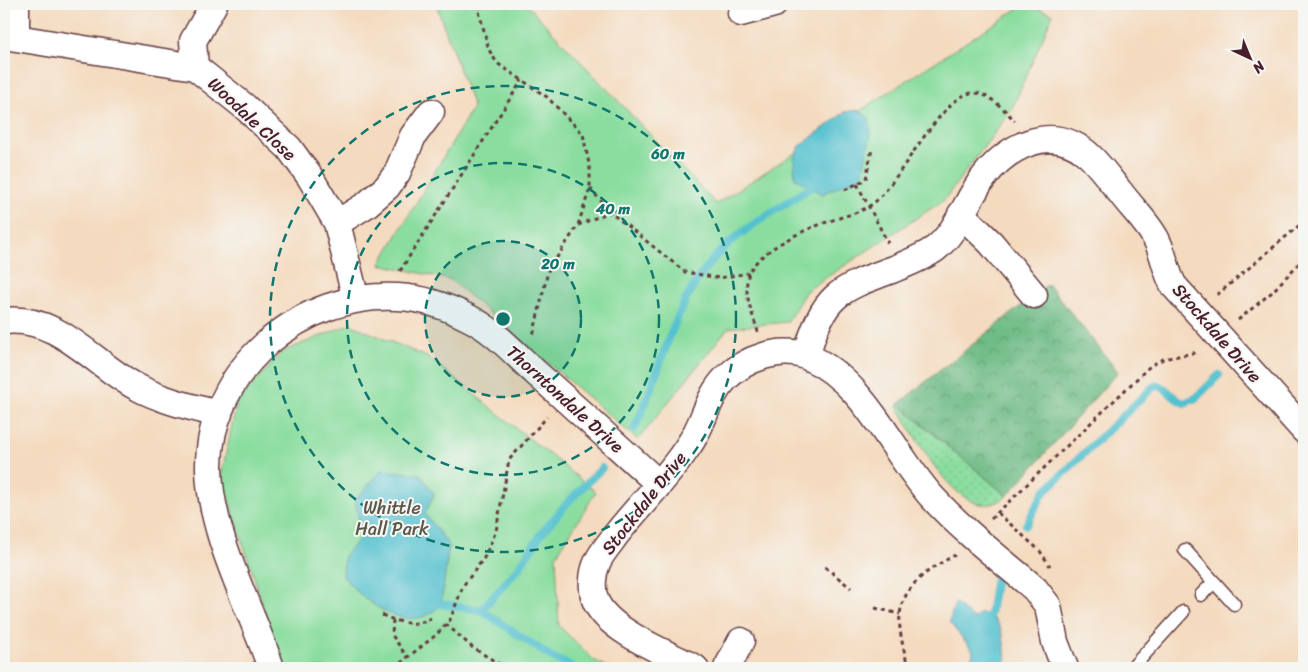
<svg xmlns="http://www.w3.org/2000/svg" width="1308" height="672" font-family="Sriracha,sans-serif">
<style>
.grass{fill:url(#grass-dots);stroke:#6a7e65}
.forest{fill:url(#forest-crowns);stroke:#5c6e58}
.park{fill:#8add9f;stroke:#6a7e65}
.water{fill:#55c1cf;stroke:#50707d}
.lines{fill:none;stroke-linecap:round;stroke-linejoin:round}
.stream{stroke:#55c1cf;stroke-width:8}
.service-casing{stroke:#643b41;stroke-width:15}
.minor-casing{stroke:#643b41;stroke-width:29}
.path{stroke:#643b41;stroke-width:3;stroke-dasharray:4 4;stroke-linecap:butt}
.service{stroke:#fff;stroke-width:12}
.minor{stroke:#fff;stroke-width:26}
.ring{fill:none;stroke:#0f766e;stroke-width:2.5;stroke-dasharray:9 6}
.labels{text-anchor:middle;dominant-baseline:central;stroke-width:4;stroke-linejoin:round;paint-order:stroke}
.street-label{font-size:18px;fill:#4a1f2b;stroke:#f6f6f2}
.park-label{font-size:18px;fill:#5d584e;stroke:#f6f6f2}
.centre{fill:#0f766e;stroke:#f6f6f2;stroke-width:2.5}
.ring-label{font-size:15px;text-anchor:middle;font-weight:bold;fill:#0f766e;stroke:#f6f6f2;stroke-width:4;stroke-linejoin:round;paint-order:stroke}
</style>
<defs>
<pattern id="grass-dots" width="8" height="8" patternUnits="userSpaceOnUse" patternTransform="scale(1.25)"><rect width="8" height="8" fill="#8add9f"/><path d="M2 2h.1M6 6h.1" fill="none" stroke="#79bd89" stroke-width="1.8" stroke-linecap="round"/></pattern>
<pattern id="forest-crowns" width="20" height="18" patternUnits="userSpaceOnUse" patternTransform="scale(1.25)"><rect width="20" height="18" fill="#6fbc86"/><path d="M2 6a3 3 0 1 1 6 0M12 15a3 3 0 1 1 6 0" fill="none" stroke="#5d986e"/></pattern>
</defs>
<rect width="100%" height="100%" fill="#f6f6f2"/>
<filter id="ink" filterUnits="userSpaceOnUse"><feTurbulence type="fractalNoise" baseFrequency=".02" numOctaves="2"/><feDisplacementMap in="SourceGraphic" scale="10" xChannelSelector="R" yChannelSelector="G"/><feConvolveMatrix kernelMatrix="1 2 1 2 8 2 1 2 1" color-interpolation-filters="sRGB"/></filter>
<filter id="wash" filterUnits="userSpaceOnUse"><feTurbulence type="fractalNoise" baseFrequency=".0096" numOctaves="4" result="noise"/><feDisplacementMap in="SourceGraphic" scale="20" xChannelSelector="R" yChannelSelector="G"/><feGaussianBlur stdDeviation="1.12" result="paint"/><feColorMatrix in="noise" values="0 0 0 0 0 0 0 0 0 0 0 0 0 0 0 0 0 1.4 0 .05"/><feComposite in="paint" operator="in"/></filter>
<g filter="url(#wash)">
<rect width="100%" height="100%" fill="#f4dabe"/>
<!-- grass -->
<path class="grass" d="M898,404L1007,496C963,534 915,435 897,406Z"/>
<!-- forest -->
<path class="forest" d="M1048,284L1118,372L1007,496L898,404Z"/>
<!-- park -->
<path class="park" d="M436,4H526L716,204L1025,4L1053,14L1011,111L944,200L806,291L787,322L728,328L638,440L451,280L380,264L473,107Z
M350,324L429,358L596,492L556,556L559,626L594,660L608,668H277L263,605L221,476L237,402L282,352Z"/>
<!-- water -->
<path class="water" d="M858,110L869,118L871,134L862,176L822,194L795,178L794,158L800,146L845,112Z
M382,470L420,474L434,494L425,514L449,545L441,604C412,639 364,603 343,576L344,556L362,536L355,500Z
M955,603L974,619L980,613C1006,616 1004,647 1007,668H970L973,651L949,622Z"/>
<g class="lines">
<!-- stream -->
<path class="stream" d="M634,429C661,374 672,303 715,257C742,228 778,209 811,187
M1026,525L1044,492L1153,387L1158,385C1169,389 1173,400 1184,403L1196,398L1219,375
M441,604L481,610L518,569L541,534L568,502L602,468
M481,610L547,654L573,668
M990,614L996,577"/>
</g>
</g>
<g filter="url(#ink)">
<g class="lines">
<defs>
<path id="service" d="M1185,550L1234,604
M1201,595L1214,582
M1132,668L1183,612"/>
<path id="minor" d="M741,13L774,4
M4,36L195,67L245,107L289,148L310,177L337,223L356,300
M16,38V4
M195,67L193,41L214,4
M961,214L991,243L1034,295
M337,223L366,205L387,187L397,173L413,136L431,112
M4,321C59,315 92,363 135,386C160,400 191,407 219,414
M806,356C824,295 836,290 894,269C908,263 922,258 935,249C958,231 966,200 984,177C1008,146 1050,124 1085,152C1098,162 1109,179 1120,192C1131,207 1146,221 1155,237C1164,252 1165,271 1174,286L1304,430
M271,668C250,605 210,535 209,468C208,369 302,291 398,297C422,298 448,307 469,318C494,330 515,354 536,373C577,409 617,446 658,483
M695,668C667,653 610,632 596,602C591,591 592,574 597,563C601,553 609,545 615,536C639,505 668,478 689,445C704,424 707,397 726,378C745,359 781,345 808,357C865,381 893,454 932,497C963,531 1000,559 1035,589L1048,606L1055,642L1065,668
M727,668L741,641"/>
</defs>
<!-- service casing -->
<use href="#service" class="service-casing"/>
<!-- minor casing -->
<use href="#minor" class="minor-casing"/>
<!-- path -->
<path class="path" d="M477,4L489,50L497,63L547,97L583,134L590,169V188L578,225L548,271L533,336
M857,184L888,243
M590,188L610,212
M845,190L866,179L872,149
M578,225L610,212L685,272L719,278L749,273
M400,271L522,80
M1217,295L1302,223
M1238,320L1271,293L1304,258
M758,332C753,315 742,291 749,273C758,251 805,229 827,222C843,216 862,213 875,202C899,182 941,96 972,93C987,91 1006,111 1015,121
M998,513L1040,551L1050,566
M991,519L1150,366L1163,359L1198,352
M825,567L851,588
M875,608L900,614
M382,615C398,622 415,628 431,618
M393,620L392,635L407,657
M446,624L473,648L506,668
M394,668L436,635L450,620L463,586L484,558L496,531L509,460L547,417
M908,668C905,652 898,632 900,615C903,584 931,568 955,555"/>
<!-- service -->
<use href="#service" class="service"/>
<!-- minor -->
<use href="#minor" class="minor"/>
</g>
</g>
<!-- distance rings -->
<circle cx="503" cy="319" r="78" fill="#0f766e" fill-opacity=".12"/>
<g class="ring">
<circle cx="503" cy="319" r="78"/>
<circle cx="503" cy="319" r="156"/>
<circle cx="503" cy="319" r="233"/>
</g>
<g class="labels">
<!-- street labels -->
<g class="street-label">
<text transform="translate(252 119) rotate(43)">Woodale Close</text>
<text transform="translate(1217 333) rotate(49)">Stockdale Drive</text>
<text transform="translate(565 399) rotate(42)">Thorntondale Drive</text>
<text transform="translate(644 503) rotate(-52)">Stockdale Drive</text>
</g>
<!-- park labels -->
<g class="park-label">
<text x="392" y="508">Whittle<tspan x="392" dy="21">Hall Park</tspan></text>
</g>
</g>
<circle cx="503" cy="319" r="8" class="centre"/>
<g class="ring-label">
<text x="668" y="159">60 m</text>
<text x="613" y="214">40 m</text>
<text x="558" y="269">20 m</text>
</g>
<!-- margin -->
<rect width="1308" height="672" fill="none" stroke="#f6f6f2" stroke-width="20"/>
<!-- north arrow -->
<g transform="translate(1250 58) rotate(136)" stroke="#f6f6f2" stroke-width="4" paint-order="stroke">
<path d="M0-4L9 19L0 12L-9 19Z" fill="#4a1f2b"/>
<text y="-8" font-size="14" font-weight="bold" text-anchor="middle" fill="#4a1f2b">N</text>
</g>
</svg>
